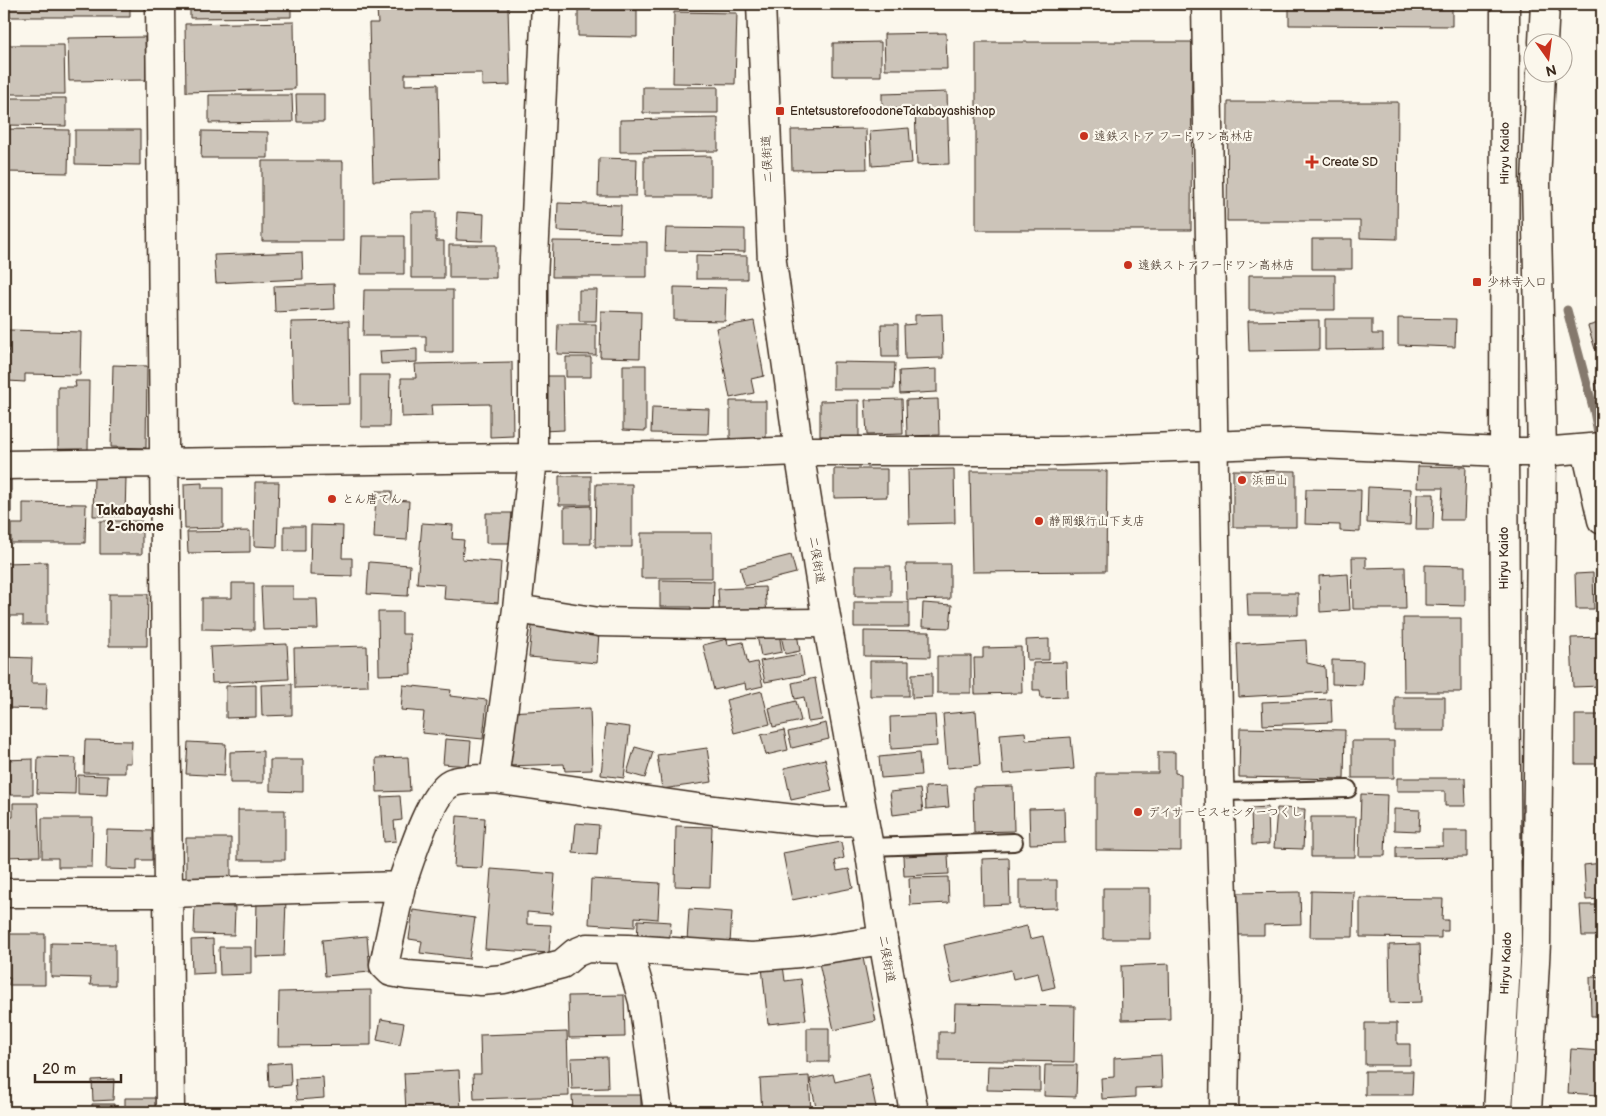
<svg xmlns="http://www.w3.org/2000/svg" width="1606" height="1116" font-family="'Balsamiq Sans','Klee One',sans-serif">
<rect width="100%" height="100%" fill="#fbf7ec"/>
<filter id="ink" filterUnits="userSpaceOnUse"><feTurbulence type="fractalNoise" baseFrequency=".02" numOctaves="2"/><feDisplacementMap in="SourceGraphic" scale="10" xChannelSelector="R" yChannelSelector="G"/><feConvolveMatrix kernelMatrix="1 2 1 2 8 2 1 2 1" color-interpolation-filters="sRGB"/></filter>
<g filter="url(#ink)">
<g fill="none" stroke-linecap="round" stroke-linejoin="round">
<path stroke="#85796d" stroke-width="9" d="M1567,310L1594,411L1600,445"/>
</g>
<path fill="#ccc4b9" stroke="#3b2a1e" d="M4,4H130V17H4Z
M190,4H291V17L190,18Z
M1289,4H1452V26L1289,25Z
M508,6L510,85L482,86V73L405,74V85L438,84L440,179L373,181L369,23H378L377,9Z
M578,10H637V37L578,36Z
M674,12L737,13L735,84L673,83Z
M294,22L295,89L186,92L185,24Z
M946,33L947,69H885L884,34Z
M145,37L146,80L69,81L68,38Z
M881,42V76H833V43Z
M976,42H1192L1191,230H976Z
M4,45H64L65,94H4Z
M643,87H718V113H643Z
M947,92L949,164L917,165L915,108L882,109V94Z
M296,94H324V122H297Z
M209,95H292L293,122L209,123Z
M4,98H66V126L4,125Z
M1228,102H1398L1397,239L1360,238V221H1227Z
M718,118V151L620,152V120Z
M909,128L912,163L872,166L870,131Z
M4,129L69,130L68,173L4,172Z
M866,129L867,169L792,170L791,130Z
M75,130H140V165L75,164Z
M202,131L268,132V158H201Z
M711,156V196H644V157Z
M599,158L637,159L636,196H598Z
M262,161H343V241H262Z
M558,203L621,205L620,233L557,231Z
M411,212H436V241H444V278H411Z
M457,212L484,214L483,241L456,240Z
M666,228L745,229V252L665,251Z
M362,236H404V274H361Z
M1312,239H1352V269H1312Z
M553,241L647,242V277H552Z
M449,245H496V278H449Z
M302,252L303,279L216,283L214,255Z
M696,255L747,256V279H696Z
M1249,275H1335V310H1249Z
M334,284L335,309L275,312L274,286Z
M674,287L726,288L725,321L674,320Z
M364,290H453V352H426V336H363Z
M579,290H597L596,321H579Z
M601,311L641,312L640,358L600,357Z
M942,314L943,358L905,359L904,325L915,324V315Z
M1398,318L1456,319L1455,347L1398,345Z
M1325,319H1372V334H1383V349L1325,350Z
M1319,320V350L1249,351L1248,321Z
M349,321L350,404L293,405L291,322Z
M754,321L764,376L751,379L754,393L730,398L716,328Z
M1602,322V347L1595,349L1588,326Z
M558,324H596V355L557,354Z
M881,324H898V357H882Z
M9,330L81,332L80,375L25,374V382L8,381Z
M417,349V362L381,364L380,351Z
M566,357H591V377H566Z
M512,362L513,436L490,437V404L431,405L432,416L402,417L401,378H416L415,364Z
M833,362L895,363L894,389H833Z
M113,365L147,366L146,448L111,447Z
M623,365H646V431L623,430Z
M937,369V392L900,394L899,371Z
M361,375H390L389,427H361Z
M541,376H563L564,430L542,431Z
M1602,379V410L1595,381Z
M75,381H89L88,450L58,451V387H76Z
M902,399L903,434L867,435L865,400Z
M938,399L939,435L907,436L906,400Z
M859,400V441L820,442V401Z
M730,401H766V440H730Z
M652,407L709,409L708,434L651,433Z
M1418,466L1466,467L1464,520H1441L1443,488H1417Z
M834,469H887V497L834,498Z
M954,469L955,523L909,524L908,470Z
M1233,470L1296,471V527H1233Z
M970,471H1107L1106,571L972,572Z
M559,476H591V505H559Z
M94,477H126L125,516H93Z
M4,480H11V513H4Z
M255,482H279L277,547L254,546Z
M202,483V488H223V528L185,529L184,484Z
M596,484H632V547H595Z
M1368,487L1411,489L1410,525L1367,523Z
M1306,489L1361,490L1360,532L1340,531V525L1305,524Z
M376,491H392V500L409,501L407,540L374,538Z
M1417,494H1434L1433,530H1416Z
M23,503L86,504L85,543H11V524H23Z
M591,506V544H564V507Z
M486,513H512L513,543H486Z
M100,521H142V554H100Z
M422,523L453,525L452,539L464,540L462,559L501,562L498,603L444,599L445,585L417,583Z
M311,525L343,526L342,558H352V576L310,575Z
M284,526H305V551H284Z
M250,531V552L188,553L187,532Z
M641,533H712V578H641Z
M791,555L796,573L745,586L740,568Z
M1352,557H1366V568L1405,567L1406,609H1353Z
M47,562V625H23V616H4V563Z
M369,562L410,565L408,596L367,594Z
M906,564H950V599L907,600Z
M1425,565L1465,566V606L1425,605Z
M855,566H891V596H855Z
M1593,573L1594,609H1576L1575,574Z
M1348,574L1350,610L1320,612L1319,576Z
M660,580L714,581L713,616H691V607H660Z
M232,583H254V630L202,629V598H232Z
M261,586H293V599H317L318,629L263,630Z
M765,587L767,617L720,621L718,589Z
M1247,593H1298V615H1248Z
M109,594H148L147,646H109Z
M854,602H909V627H854Z
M923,603L952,605L950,628L922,627Z
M378,612H402V634H410L411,674L379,675Z
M1403,618H1461V692H1404Z
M532,626L599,632L597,663L529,657Z
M778,627L782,652L761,656L756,631Z
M796,628L800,651L785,654L780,631Z
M864,631L930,632V657L864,656Z
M1602,637V686L1573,687L1571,638Z
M727,639L728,645L743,642L748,664L757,662L763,686L746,690L745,683L714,690L703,645Z
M1049,639V660H1027L1026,640Z
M1306,640L1307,663L1325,667L1326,692L1239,697L1237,644Z
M287,644L289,679L212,683L210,647Z
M367,646L368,686L295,688L294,648Z
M1021,647L1022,693L975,694L974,658H983V648Z
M800,654L804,675L765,682L760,661Z
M937,656H971V693H937Z
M4,657L32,658L31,683H47L46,709L4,708Z
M1332,660L1363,661L1362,685L1332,684Z
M870,661H909V696H870Z
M1066,662L1067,697L1041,698L1040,690H1033V663Z
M932,673V697L912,698V674Z
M815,678L822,720L808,722L804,697L795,699L792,683Z
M292,684V715L262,716L261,685Z
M256,685V717L226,718V686Z
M403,685L451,690L450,696L487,700L483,739L422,733L424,712L401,710Z
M762,691L770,724L734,733L726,700Z
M1395,697H1445V731H1395Z
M1331,699L1332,722L1263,725L1262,702Z
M796,701L801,721L773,727L769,708Z
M590,708L592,770L565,771L564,764L508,766L506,712Z
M976,711L980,765L947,768L943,714Z
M935,715L937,746L891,749L890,717Z
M1575,715H1602V764H1575Z
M826,723L829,739L792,748L788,732Z
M606,724L630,727L624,778L601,775Z
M1240,728L1345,730L1344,779L1239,777Z
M784,730L788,750L766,755L761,735Z
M1025,732L1026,740L1071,737L1074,769L1003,774L1000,734Z
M445,739L471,741L469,766L443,764Z
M85,740L132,741L131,763H125V773H84Z
M1352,741H1394V778H1352Z
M188,742L226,744L224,776L186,774Z
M635,747L653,752L645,778L627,773Z
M707,748L712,782L662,789L657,755Z
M263,751V783H230V752Z
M1158,752H1175V773L1181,774V851L1096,850V773H1158Z
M919,753L921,775L881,778L879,757Z
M38,757L76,758L75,794L37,793Z
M408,757L410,791L377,792L376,758Z
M33,759V795H4V760Z
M825,759L832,791L791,800L784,768Z
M270,760H303V792L270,791Z
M78,775L108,776L107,795L78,794Z
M1397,778H1465L1466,806H1445V791H1397Z
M1597,784H1602V835Z
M947,786L949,807L926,809L925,787Z
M1013,786L1014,831L974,832L973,787Z
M920,789L923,811L893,815L890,792Z
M1361,794L1387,795L1385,856H1359Z
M400,796L402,820L394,821L396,841L384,842L381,797Z
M13,803H38L40,856L4,857V818L13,817Z
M1268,807L1269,844L1252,845L1251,808Z
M1064,808L1065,843L1030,844L1029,809Z
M1277,808L1305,809L1303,849L1274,848Z
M1394,809L1420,810L1419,831L1394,830Z
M238,810H285V860H238Z
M457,816L485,818L482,868L454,867Z
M1311,817H1356L1355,857H1311Z
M42,818H93L92,867H58V858H42Z
M576,823L599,825L597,855L573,853Z
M676,826L712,827L710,887L675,886Z
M107,830L152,831V860H137V870L106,869Z
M1443,831H1467V857L1396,858V847L1443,846Z
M186,838H231V878H186Z
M841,842L844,858L835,861L837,871L849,869L853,888L792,900L783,853Z
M948,854L949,874L904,876L903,856Z
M1009,858L1010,904L983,905L982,859Z
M1602,863V899L1586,900L1584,865Z
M491,869L555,874L552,914L527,912V924L551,925L549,953L485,949Z
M948,877L949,903L910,905L909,878Z
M591,879L660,883L658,919L635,917V927L589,924Z
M1019,880H1057V908L1019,909Z
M1103,888H1150V939H1103Z
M1311,891L1354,892L1353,937H1310Z
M1300,892L1301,924L1264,925V935H1234V893Z
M257,898L286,900L284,956L256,957Z
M1360,898L1443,899L1442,920H1448V931H1441V938L1360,937Z
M1580,905H1602V936H1582Z
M195,906L235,907L234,935L194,934Z
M689,909L732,912L730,943L687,941Z
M413,910L475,918L469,959L420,953L422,941L409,939Z
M638,920L671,922L669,946L637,944Z
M1027,926L1030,939L1043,936L1055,987L1042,990L1038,973L1013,979L1011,970L952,983L944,945Z
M4,934H45V985H9L10,978H4Z
M367,936L370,972L325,976L322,940Z
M213,939L214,973L192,974L191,940Z
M51,943L115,944V985H90L91,978L51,977Z
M1420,944L1422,1002L1390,1003L1389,945Z
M219,947H251V974L220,975Z
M862,953L876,1021L834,1030L819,963Z
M1169,964L1170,1019L1122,1020L1121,966Z
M783,965L785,981L801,979L806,1020L768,1024L762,967Z
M1590,977H1602V1016H1591Z
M371,990V1045L278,1046L279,992Z
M624,995L625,1037L569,1038L568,996Z
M955,1004L1075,1006L1074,1062L939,1060V1032H954Z
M381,1019L404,1023L400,1045L377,1040Z
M1365,1023H1397V1044H1410V1065H1365Z
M807,1028H829V1062H807Z
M567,1032L569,1096L474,1099L473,1074H481L480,1035Z
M1571,1049L1602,1051L1599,1095L1568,1093Z
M1161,1055L1162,1087L1135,1088V1097L1102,1099L1101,1078L1114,1077V1058Z
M607,1057L608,1088L572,1089L571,1058Z
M290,1062L291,1085L269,1087L268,1064Z
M1045,1065H1077L1076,1097L1044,1096Z
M988,1066L1040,1067V1091L987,1090Z
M4,1067H8L7,1110H4Z
M459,1070L461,1112H406L404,1073Z
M1365,1071H1413L1412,1095H1365Z
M833,1074L835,1082L869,1074L877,1112H817L810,1079Z
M809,1076L811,1112H762L760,1079Z
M323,1077L324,1098L297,1100L295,1079Z
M114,1079L113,1100L93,1101L92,1080Z
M572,1095H641V1112H573Z
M125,1098H162V1112H92V1104H114L115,1108H125Z
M85,1108V1112H40V1110Z"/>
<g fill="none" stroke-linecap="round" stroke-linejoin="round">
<defs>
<path id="service" d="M1220,792L1348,789
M869,847L1014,842"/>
<path id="minor" d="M160,4L170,1112
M1206,4L1219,776L1226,988L1224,1112
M1586,449L1602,520
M4,465L669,456L799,451H1061L1294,443L1504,452H1542L1602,447
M517,609L533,458V280L546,4
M494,779L517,609L599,622L702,624L827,623
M401,886L384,965L391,972L407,975L481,981L504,979L562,964L575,953L587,948L628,949L643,1001L658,1112
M4,893H167L401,886C409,863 430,793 451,783C459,779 484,779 494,779L705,809L822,822L864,821
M628,949L752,957L799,953L883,940"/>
<path id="tertiary" d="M761,4L772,262L799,451L827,623L869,847L883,940L914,1112"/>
<g id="trunk">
<path d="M1543,42L1545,4"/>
<path id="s1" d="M1498,1112L1507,944L1504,452L1505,4"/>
<path d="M1527,1112L1536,943L1542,452L1536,183L1541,72"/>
</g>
</defs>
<use href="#service" stroke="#3b2a1e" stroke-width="20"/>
<use href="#minor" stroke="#3b2a1e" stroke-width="31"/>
<use href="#tertiary" stroke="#3b2a1e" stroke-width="31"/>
<use href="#trunk" stroke="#3b2a1e" stroke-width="31"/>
<use href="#service" stroke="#fbf7ec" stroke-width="16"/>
<use href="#minor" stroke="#fbf7ec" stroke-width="28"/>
<use href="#tertiary" stroke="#fbf7ec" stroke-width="28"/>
<use href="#trunk" stroke="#fbf7ec" stroke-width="28"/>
</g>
</g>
<g fill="#c8321e" stroke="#fbf7ec" stroke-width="2">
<rect x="775" y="106" width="10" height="10" rx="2.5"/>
<circle cx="1084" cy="136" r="5"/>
<path d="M1309.5 154.5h5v5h5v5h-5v5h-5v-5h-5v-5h5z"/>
<circle cx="1128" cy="265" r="5"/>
<rect x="1472" y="277" width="10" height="10" rx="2.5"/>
<circle cx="1242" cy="480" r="5"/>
<circle cx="332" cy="499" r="5"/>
<circle cx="1039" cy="521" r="5"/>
<circle cx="1138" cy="812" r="5"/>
</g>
<g text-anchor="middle" stroke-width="4.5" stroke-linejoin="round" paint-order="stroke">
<g font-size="12" fill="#3b2a1e" stroke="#fbf7ec" text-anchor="start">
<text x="790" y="115">EntetsustorefoodoneTakabayashishop</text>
<text x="1094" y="140">遠鉄ストア フードワン高林店</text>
<text x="1322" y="166">Create SD</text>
<text x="1138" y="269">遠鉄ストアフードワン高林店</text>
<text x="1487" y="286">少林寺入口</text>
<text x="1252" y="484">浜田山</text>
<text x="342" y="503">とん唐てん</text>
<text x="1049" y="525">静岡銀行山下支店</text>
<text x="1148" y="816">デイサービスセンターつくし</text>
</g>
<g font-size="12" fill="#3b2a1e" stroke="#fbf7ec">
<text dy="4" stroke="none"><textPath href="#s1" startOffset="959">Hiryu Kaido</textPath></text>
<text transform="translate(767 159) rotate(-93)" y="4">二俣街道</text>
<text transform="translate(1504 558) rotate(-90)" y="4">Hiryu Kaido</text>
<text transform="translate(817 560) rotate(81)" y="4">二俣街道</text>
<text transform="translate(887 959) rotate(80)" y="4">二俣街道</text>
<text dy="4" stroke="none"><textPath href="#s1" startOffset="149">Hiryu Kaido</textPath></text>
</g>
<g font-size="14" font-weight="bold" fill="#3b2a1e" stroke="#fbf7ec">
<text x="135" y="515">Takabayashi<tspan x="135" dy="16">2-chome</tspan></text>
</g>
</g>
<rect width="1606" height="1116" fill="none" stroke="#fbf7ec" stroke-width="20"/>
<rect x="10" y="10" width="1586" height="1096" fill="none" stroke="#3b2a1e" stroke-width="2" filter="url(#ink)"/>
<g transform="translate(1548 58) rotate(166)"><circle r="24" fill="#fbf7ec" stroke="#aea59a"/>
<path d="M0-4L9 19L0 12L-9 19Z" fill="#c8321e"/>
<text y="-8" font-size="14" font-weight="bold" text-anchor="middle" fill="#3b2a1e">N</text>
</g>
<path d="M35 1074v8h86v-8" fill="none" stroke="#3b2a1e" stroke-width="2.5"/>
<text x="42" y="1074" font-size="15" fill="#3b2a1e" stroke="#fbf7ec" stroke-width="4" paint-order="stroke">20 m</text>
</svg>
